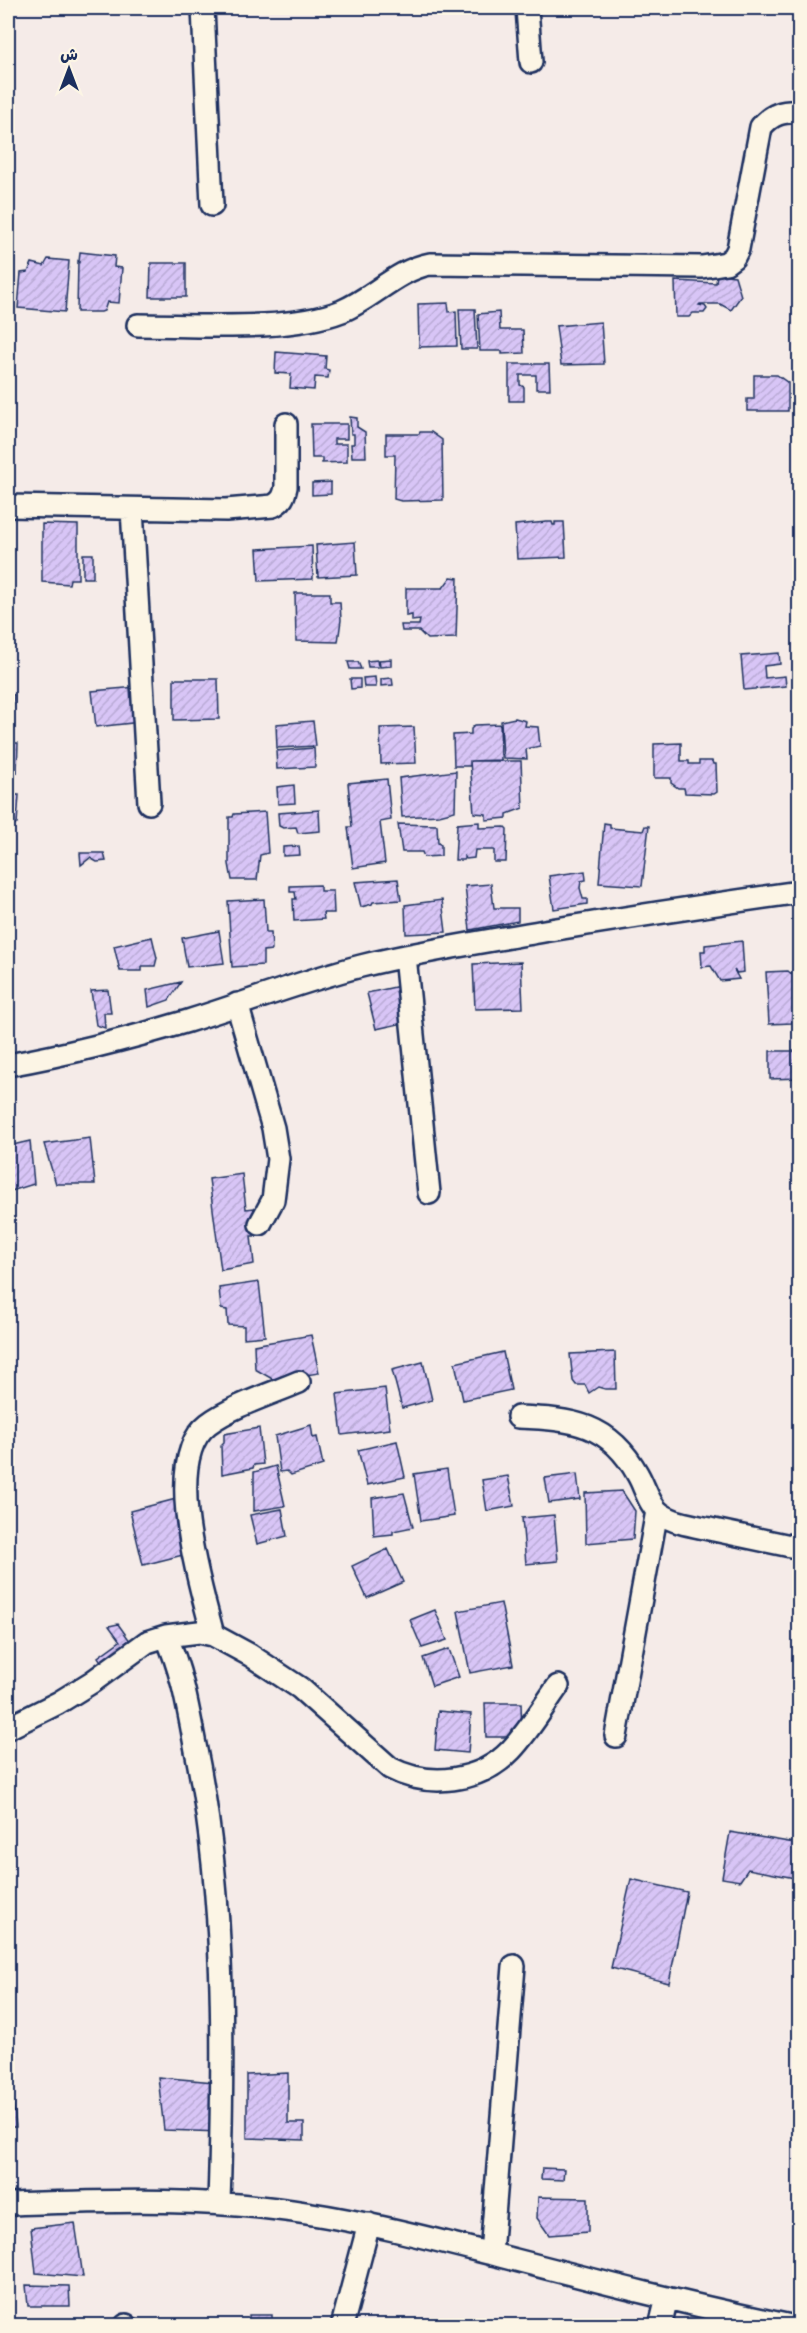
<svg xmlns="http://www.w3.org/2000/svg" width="807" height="2333" font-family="'Architects Daughter','Playpen Sans Arabic',sans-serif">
<defs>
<pattern id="building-hatch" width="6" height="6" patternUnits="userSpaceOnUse" patternTransform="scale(1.5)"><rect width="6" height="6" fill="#d8c5f6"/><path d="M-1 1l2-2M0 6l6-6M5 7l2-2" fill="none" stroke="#b9aad5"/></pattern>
</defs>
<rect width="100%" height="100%" fill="#f5ebe8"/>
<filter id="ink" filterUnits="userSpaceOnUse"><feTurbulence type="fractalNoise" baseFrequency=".0167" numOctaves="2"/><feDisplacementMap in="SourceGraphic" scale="12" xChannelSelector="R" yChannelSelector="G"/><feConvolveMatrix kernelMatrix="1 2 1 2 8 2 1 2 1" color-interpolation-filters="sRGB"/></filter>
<g filter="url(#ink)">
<path fill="url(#building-hatch)" stroke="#1b2f5e" stroke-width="1.5" d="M80,252L115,256L114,267L122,268L119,303L107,302L104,311L101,312H77L78,261L79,262Z
M48,259L69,261L65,312L18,308L21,273L28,272L32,263L44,266Z
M151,263H186V297H150Z
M717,274L735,276L741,296L731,310L720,304H700L699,305L705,306L707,309L704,313H693L689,317H676L675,281L716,283Z
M448,303L449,312L456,311L457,346L419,347L418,304Z
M459,309H475L477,349H461Z
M499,312L500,330H523L524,353L502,354V351H480L478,314Z
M601,322L604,364L561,365L556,326Z
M276,352L326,356L325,369L329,370L328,378L315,377L314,390L290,388L291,374L275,373Z
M509,364H549L550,389H536V375H520V385L524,387V401H509Z
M754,375H777L788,383V411H747V399H754Z
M350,417L357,418V427L365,432L366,457H352L351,444H354V434H351Z
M311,424H347V439H334V444H347V462L322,463V458H312Z
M420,432H431L442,440L443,500L401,501L394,499L395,455H386V434H419Z
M331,482V494L312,495V483Z
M547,522H552L553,525H555V522H564L566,557L517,559L515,525Z
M42,524L78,525V579H70L69,584L42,582Z
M355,542L357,575L318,577L316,545Z
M312,546L313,579L259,581L257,549Z
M83,554H93V578H83Z
M451,577L458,578L456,638L427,639L419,631H402L401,625H419L420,620L412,621V615L406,616V588H443Z
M295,593H330V602H340L341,620L338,642L296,641Z
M779,653L780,664L764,666L765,678L785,676L786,686L744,690L741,656Z
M391,659V666L380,667L379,660Z
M377,660L378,667H368L367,661Z
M348,662H358L361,669H350Z
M375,677L376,687H364L363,678Z
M392,678L393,685L381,686V679Z
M174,679H218L219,719L174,720Z
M350,679H360V688L351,689Z
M137,687L141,722L96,727L92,691Z
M8,694L14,695L12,721L8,720Z
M515,718L526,721L525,726L538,727L540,746L526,749L527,759L503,758L501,721Z
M313,721L316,746L277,748L276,724Z
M500,724L501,760L470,761V766H454L453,735L471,734V729L475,725Z
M414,727L416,763L381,764L380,728Z
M8,743H18L17,773H8Z
M681,743V761H689V764H699V761H712L713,764H716L717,792L714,794L685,793L684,788H678L671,783V778H654V744Z
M314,748L315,767L277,769L276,751Z
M470,761H521L523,808L507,814V818L486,820V814L474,813Z
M456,771L455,811L439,815L402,817L399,778Z
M387,779L391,820L380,822L385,863L353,868L348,827H352L348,783Z
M294,785L295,803L278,804L277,787Z
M8,795H19L17,824H8Z
M319,810L320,831L298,833L296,827L283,828L279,826L278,813Z
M265,812L268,853L260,855L257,880H232L229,864V817H233L234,814Z
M479,822V828L505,827L507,829L506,862H494V850H475L474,858L466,859L464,855V860H455L457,824Z
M604,823L610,824V828L643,831L645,826H649L642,886L599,883Z
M398,824L437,825L438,843L441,845V856L424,857L422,852H402Z
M299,846L300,855L283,856V847Z
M80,853H104L106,861L97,862L90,858L81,865Z
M585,871L586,880L581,881L580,888L583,899H587V904L554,909L549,876Z
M398,879L401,900L373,902L372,904L361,907L355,882Z
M491,884L494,908H518V921L470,930L465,886Z
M320,885V891H333L334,913H323L324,919L294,921L293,899H296L295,892H290V886Z
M264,899L266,932H271L272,950L263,951V965L232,967L228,901Z
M442,900L446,932L406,934L405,905Z
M219,931L224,963L187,967L182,938Z
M152,937L157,958L155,966H142V971H120L114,946Z
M742,941L744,972L737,973L734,970L739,979L720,981L711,966L702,967L701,951H705V945Z
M521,962L523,1008L475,1009L473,964Z
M788,971L795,977V980H800V1019H793L792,1023L769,1024L766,972Z
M181,982L169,1000L149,1007L147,990Z
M400,986L408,1022L376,1029L367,993Z
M108,990L111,1013H104L105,1028L96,1025L91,991Z
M770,1051H800V1078L770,1079Z
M90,1138L95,1184H56L44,1144Z
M30,1141L34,1184L8,1192V1146Z
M242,1174L246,1209L254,1208L256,1236H251L254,1264L221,1270L209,1179Z
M259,1282L265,1336L244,1338V1326L228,1325L227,1310L221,1309L219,1288Z
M311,1335L319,1373L274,1380L255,1369L254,1345Z
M503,1352L511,1390L463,1400L455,1363Z
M615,1352L616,1389H605L598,1387L589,1393L585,1385H576L573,1381L570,1354Z
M423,1362L432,1400L402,1408L392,1370Z
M385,1388L390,1429L342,1435L337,1394Z
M311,1425L313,1438L317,1437L323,1465L291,1475L287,1471L280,1472L275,1436Z
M259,1428L263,1464L254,1465L253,1468L222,1474L221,1446L224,1443V1434Z
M397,1441L405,1477L367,1485L358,1450Z
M276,1466L285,1506L254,1511V1472Z
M447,1469L454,1516L421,1521L414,1474Z
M577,1474L580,1499L549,1503L545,1478Z
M508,1476L514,1506L487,1511L482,1480Z
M622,1491L635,1511L633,1539L586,1543L585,1493Z
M404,1493L413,1527L393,1531V1534L374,1536L372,1498Z
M176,1499L187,1554L143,1565L130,1511Z
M282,1509L287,1536L257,1544L250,1515Z
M554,1515L558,1561L526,1564L522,1518Z
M388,1549L403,1582L367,1598L352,1566Z
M501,1603L513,1665L470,1673L458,1611Z
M435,1610L447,1640L422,1648L410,1620Z
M118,1624L133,1645L104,1666L98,1657L120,1641L109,1626Z
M449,1649L459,1677L432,1686L423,1658Z
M485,1703H521L522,1737H486Z
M438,1711L471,1714L468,1753L435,1750Z
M730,1832L800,1844V1879L748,1869L740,1881L722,1878Z
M631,1879L687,1892L669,1983L611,1968Z
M288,2073V2123H304V2140L247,2138V2075Z
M158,2077L214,2082L221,2132L164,2130Z
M12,2088L16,2127H8V2089Z
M542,2168L564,2169L563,2180L541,2179Z
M538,2197L588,2198V2232L549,2235L537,2218Z
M75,2223L83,2277L36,2273L31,2228Z
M26,2285L69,2286L70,2306H28Z
M249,2315H272V2326H249Z
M170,2322L220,2324V2326H171Z"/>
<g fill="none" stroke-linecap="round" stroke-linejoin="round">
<defs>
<path id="minor" d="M203,8L212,205
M527,8L531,62
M138,325C197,325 288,332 342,311C373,298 397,270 430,264L702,267L726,263L734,257L738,249L761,127C772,114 782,111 800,112
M8,506L226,510L273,506C282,501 284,497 286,487V424
M132,509L149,803
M405,956L429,1193
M237,1004L273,1128L278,1159L273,1200L260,1224
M8,1065C69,1054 128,1039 188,1021C246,1003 302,981 361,966C421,951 483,942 544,931C629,917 714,904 800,892
M518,1417C572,1419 610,1423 638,1475C645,1487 649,1506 661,1514C676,1524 697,1526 714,1530C742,1536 771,1542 800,1548
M213,1635C201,1587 161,1460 208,1424C232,1406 271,1394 299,1382
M166,1636C182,1671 188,1708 195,1745C226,1895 224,2050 219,2202
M8,1728L58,1703L92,1682L147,1642L166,1636L199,1632L213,1635L250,1655L300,1688L390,1768C428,1788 480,1783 511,1750C529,1731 543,1707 558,1686
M616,1736L657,1511
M8,2204C108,2201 207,2197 306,2213C372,2223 436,2240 500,2256C597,2281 694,2306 791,2326
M491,2254L514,1966
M126,2326V2325
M342,2326L369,2224
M660,2326L667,2298"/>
</defs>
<use href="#minor" stroke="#1b2f5e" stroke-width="26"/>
<use href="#minor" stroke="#fcf5e5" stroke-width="21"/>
</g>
</g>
<rect width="807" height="2333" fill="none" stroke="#fcf5e5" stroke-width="30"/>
<rect x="15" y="15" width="777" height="2303" fill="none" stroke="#1b2f5e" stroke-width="2" filter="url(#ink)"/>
<g transform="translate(69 69)" stroke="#fcf5e5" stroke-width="4.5" paint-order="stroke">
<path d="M0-4.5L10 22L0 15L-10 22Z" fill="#1b2f5e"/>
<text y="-9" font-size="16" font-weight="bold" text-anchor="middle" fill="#1b2f5e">ش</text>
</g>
</svg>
